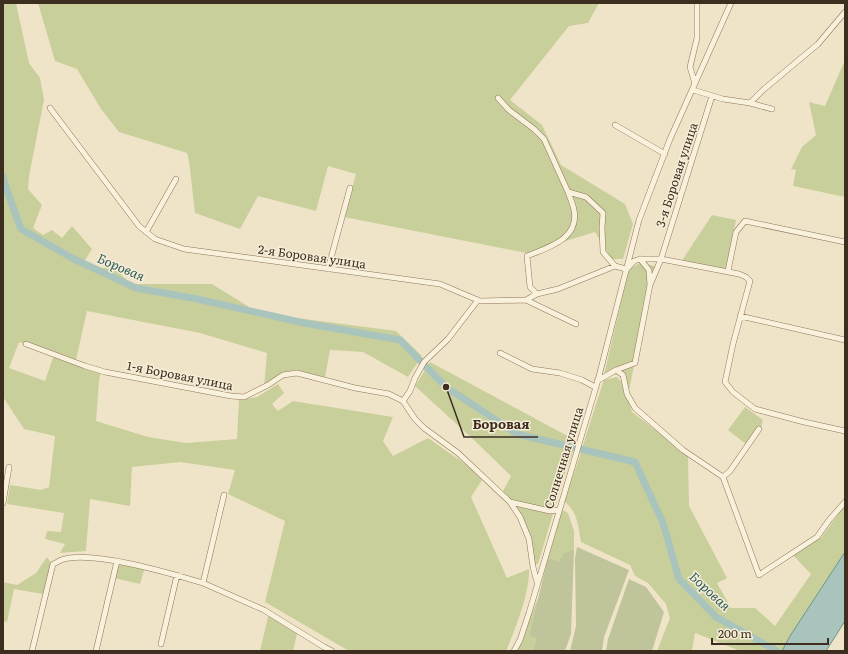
<svg xmlns="http://www.w3.org/2000/svg" width="848" height="654" font-family="Literata,serif">
<rect width="100%" height="100%" fill="#f0e4c8"/>
<path fill="#c9cf9b" fill-rule="evenodd" d="M3,3H16L29,63L40,78L44,100L29,176L28,189L42,205L33,228L43,235L52,230L62,238L72,226L92,249L84,262L98,271L110,264L131,284H212L259,313L396,331L422,356L408,377L363,352L330,350L325,377L293,370L274,379L264,387L267,353L200,333L87,311L76,360L102,368L99,380L96,421L148,437L186,443L237,439L239,400L257,397L278,384L284,393L272,404L278,411L293,401L393,417L383,441L393,456L428,438L465,464L482,480L471,497L507,578L529,569C530,592 515,630 506,651H349L265,602L285,521L228,494L235,470L180,462L132,467L130,506L90,499L86,551L60,553L65,544L45,539L47,531L61,532L64,513L7,504L10,485L41,490L49,487L55,436L24,429L3,397ZM19,342L54,355L45,381L9,368Z
M38,3H599L588,23L569,26L510,100L542,125L561,165L625,204L633,224L623,259H612L595,232L527,253L344,217L356,174L328,166L316,211L258,196L240,229L195,213L189,161L187,153L119,132L101,109L77,69L55,61Z
M845,60V197L793,186L796,170L791,169L802,147L816,135L809,102L825,106Z
M712,215L736,220L726,270L681,262Z
M640,263L655,266L629,390L622,374L604,375L629,269Z
M430,362L577,441L566,470L538,564H534L528,531L502,493L511,476L475,441L415,386Z
M617,377L623,384L632,412L688,455L689,506L727,578L717,583L731,608H755L775,626L811,574L791,553L821,538L845,505V552L790,636L782,651H740L695,633L692,651H657L670,618L666,604L648,583L635,576L630,565L581,542C578,526 578,512 564,501C579,462 590,421 604,380Z
M745,407L763,420L761,428L746,444L728,430Z
M562,510L568,513L574,531V550L563,553L559,561L548,558Z
M47,557L51,563L43,594L14,589L7,622L3,621V582L17,585L36,573Z
M120,562L145,567L140,584L114,578Z
M539,596L529,636L536,637L533,651H516Z
M269,613L298,630L293,651H260Z"/>
<path fill="#bfc49a" d="M577,547L629,570L604,637L602,651H570L576,626L575,558Z
M574,550L571,634L565,651H533L536,638L529,636L548,558L559,561L563,553Z
M629,579L646,587L664,612L652,651H606L608,639Z"/>
<path fill="#a9c4bc" stroke="#6f938a" d="M845,552V621L826,651H782L790,636Z"/>
<g fill="none" stroke-linecap="round" stroke-linejoin="round">
<path stroke="#a9c4bc" stroke-width="7" d="M3,176L4,182L21,229L74,259L136,288L197,299L304,323L400,340L446,387L517,434L635,462L663,523L679,579L716,617L777,651"/>
<defs>
<path id="minor" d="M695,84L690,67L697,38V3
M693,90L723,99L750,103L763,90L818,44L845,12
M498,98L509,110L534,129L544,139L568,192L586,197L603,213L602,228L603,252L615,266
M750,103L772,109
M50,108L139,226L155,239L184,249L440,284L480,301L526,300L537,294L558,289L615,266L626,269
M615,125L665,154
M146,232L176,179
M328,269L350,188
M627,269L634,261L640,259H661L739,274L746,277L750,281L733,344L725,382L733,392L755,409L804,422L845,431
M728,271L736,232L745,221L845,242
M650,285L661,259L712,96
M537,294L530,287L527,256C547,248 580,239 574,210C573,204 570,198 568,192
M526,300L576,324
M740,316L845,340
M26,344L85,366L105,372L231,396L244,397L268,385L283,375L297,373L355,388L389,394L403,401L415,419L424,428L458,453L510,502L520,517L529,539L533,567L537,582
M500,353L532,369L560,373L582,380L595,387
M616,370L623,375L627,394L635,408L683,450L723,477L759,575L817,537L830,519L845,502
M597,381L616,370L635,363L650,285L649,270L640,259
M403,401L410,391L415,378L424,362L448,339L478,300
M723,477L730,471L759,429
M224,495L203,583L264,610L324,647L332,651
M510,502L550,511L559,510
M3,503L9,467
M161,644L177,575
M32,651L53,564C56,563 59,561 61,560C90,549 173,574 203,583
M96,651L117,561
M514,651L520,640L529,613L598,380L639,220L670,139L731,3"/>
</defs>
<use href="#minor" stroke="#8d765c" stroke-width="6"/>
<use href="#minor" stroke="#faf1dc" stroke-width="5"/>
</g>
<g text-anchor="middle" stroke-width="3" stroke-linejoin="round" paint-order="stroke">
<g font-size="12" fill="#3d2e20" stroke="#f7eed8">
<text transform="translate(677 175) rotate(-72)" y="4">3-я Боровая улица</text>
<text transform="translate(312 257) rotate(8)" y="4">2-я Боровая улица</text>
<text transform="translate(180 376) rotate(11)" y="4">1-я Боровая улица</text>
<text transform="translate(564 458) rotate(-73)" y="4">Солнечная улица</text>
</g>
<g font-size="13" font-style="italic" fill="#2f5d5a" stroke="#f7eed8">
<text transform="translate(121 267) rotate(23)" y="5">Боровая</text>
<text transform="translate(710 591) rotate(43)" y="5">Боровая</text>
</g>
</g>
<path fill="none" stroke="#3d2e20" stroke-width="1.5" d="M446 387L464 437H538"/>
<circle fill="#3d2e20" stroke="#f7eed8" stroke-width="1.5" cx="446" cy="387" r="4"/>
<g font-size="13" text-anchor="middle" font-weight="bold" fill="#3d2e20" stroke="#f7eed8" stroke-width="3" stroke-linejoin="round" paint-order="stroke">
<text x="501" y="429">Боровая</text>
</g>
<rect width="848" height="654" fill="none" stroke="#3d2e20" stroke-width="8"/>
<path d="M712 638v6h116v-6" fill="none" stroke="#3d2e20" stroke-width="2"/>
<text x="718" y="638" font-size="12" fill="#3d2e20" stroke="#f7eed8" stroke-width="3" paint-order="stroke">200 m</text>
</svg>
